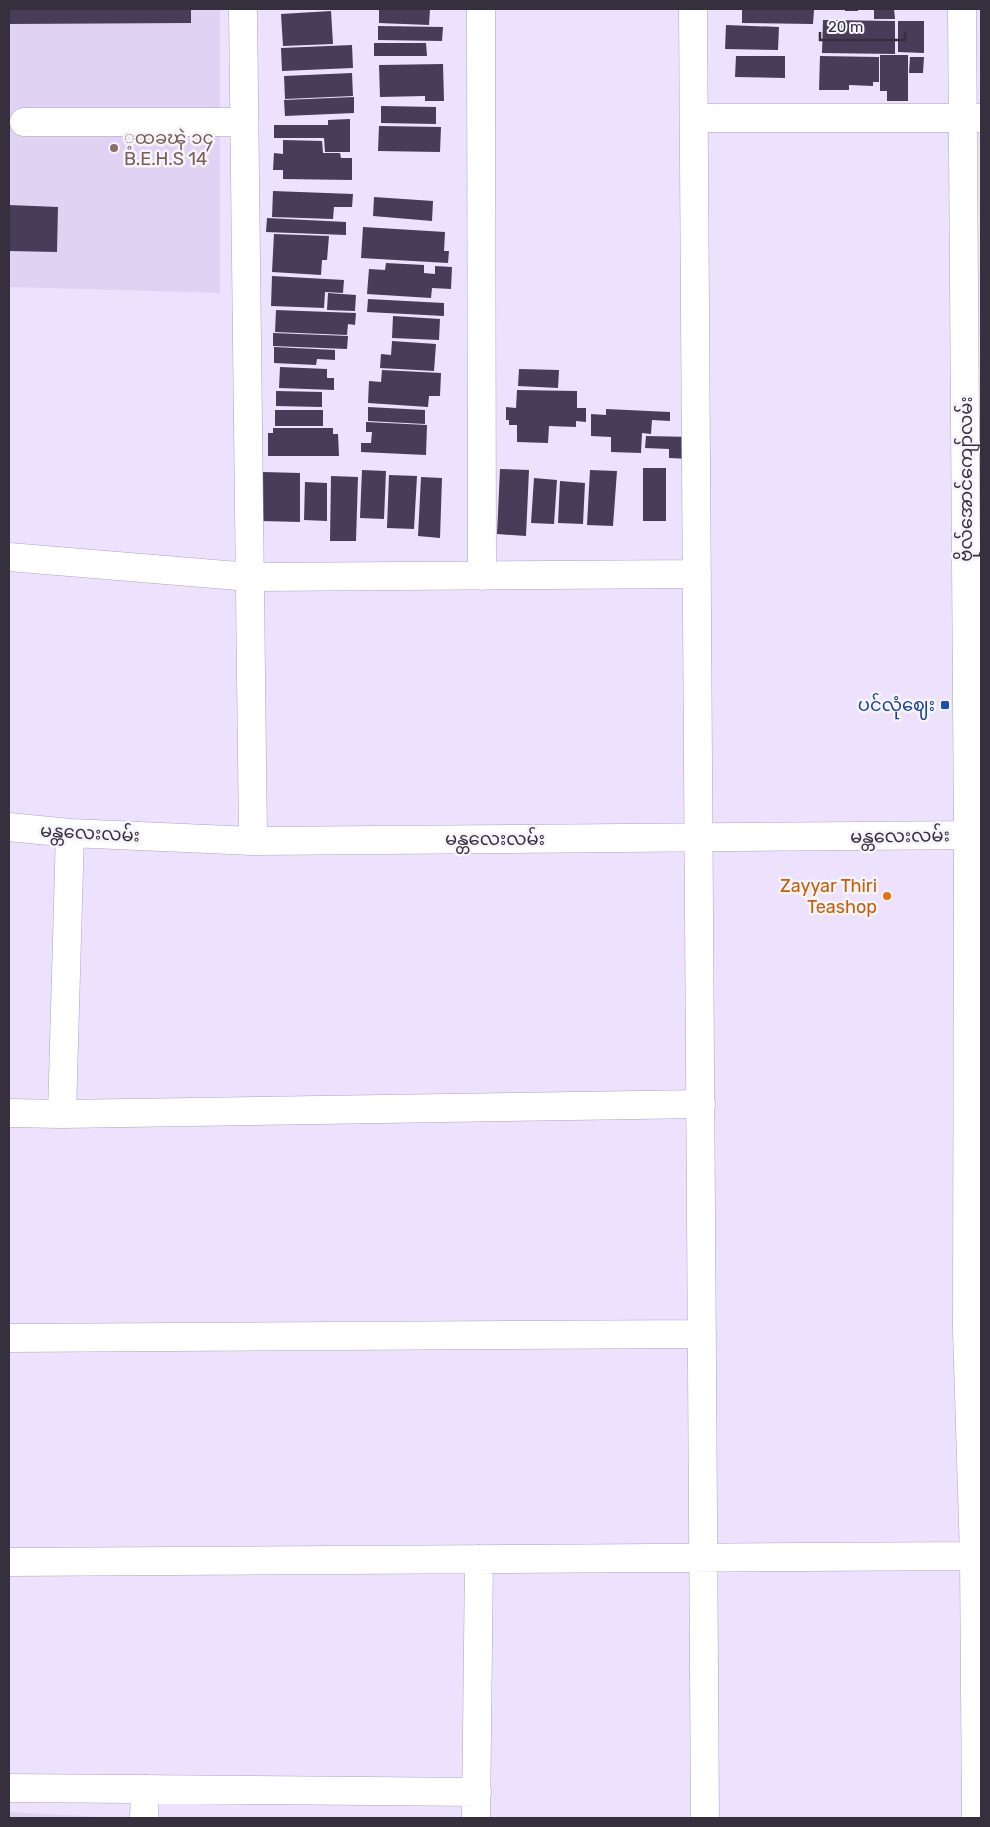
<svg xmlns="http://www.w3.org/2000/svg" width="990" height="1827" font-family="Rubik,'Noto Sans Myanmar',sans-serif">
<rect width="100%" height="100%" fill="#ece2fe"/>
<path fill="#dfd2f3" d="M9,9H220V293L9,287Z
M9,1812L123,1818H9Z"/>
<path fill="#483d59" d="M9,9H191V23L9,24Z
M379,9H430L429,25L379,23Z
M742,9L814,10L813,24L742,23Z
M845,9H858V11H845Z
M874,9H894L895,19H874Z
M331,11L333,44L283,46L281,14Z
M823,20L895,21V54L822,53Z
M898,21H924V53L898,52Z
M726,25L779,27L778,50L725,49Z
M378,26L443,27L442,41L378,40Z
M374,43H426L427,56H374Z
M352,45L353,68L282,71L281,48Z
M880,55H908V101H887V91H880Z
M736,56H785V78L735,77Z
M820,56L879,57V82H873V86L849,85V90H819Z
M910,57H924L923,73H909Z
M443,64L444,101H425V96L380,97L379,65Z
M352,73L353,96L285,99L284,76Z
M354,97V113L285,116L284,100Z
M381,106L436,107V124L381,123Z
M350,119V152H325L324,138H274V125H328V120Z
M379,126L441,127L440,152L378,151Z
M283,140L322,141L323,153H340L341,158H352V180L283,179V170H273L274,153L283,154Z
M273,191L353,194L352,207H334L333,219L272,217Z
M374,197L433,201L432,221L373,216Z
M9,205L58,207L57,252L9,251Z
M267,218L346,222V235L266,232Z
M363,227L445,232L444,251H449L448,263L361,258Z
M274,234L329,236L327,260H322L321,275L272,272Z
M386,263L424,265V273L435,274V266L452,267L451,289L432,288L431,298L367,294L369,269L385,270Z
M272,276L344,280L343,293L325,292L324,308L271,306Z
M328,293L356,295L355,311L327,310Z
M368,299L444,303V316L367,312Z
M276,310L356,313L355,325L348,324L347,335L275,332Z
M393,316L440,319L439,340L392,338Z
M273,333L348,336L347,349L273,346Z
M392,341L436,344L434,371L380,368L381,354L391,355Z
M274,347L335,350V360L317,359L316,365L274,363Z
M280,367L327,369V378H334V390L279,388Z
M519,369L559,370L558,388L518,386Z
M382,370L441,373L440,396H429L428,407L368,403L369,381L381,382Z
M517,390L577,391V408H586V422L576,421V427L549,426L548,443L517,442V425H509V420H506V407L516,408Z
M276,391L322,392V407L276,406Z
M368,407L425,410V424L368,421Z
M606,409L670,412V421L652,420L651,434L642,433L641,453L611,452V437L591,436V414L606,415Z
M275,410H323V426H275Z
M366,422L427,425L426,455L361,452V443H371L372,432H366Z
M273,428H333V434H338L339,456H268V433H273Z
M646,436L692,437L691,459L669,458V449L645,448Z
M643,468H666V521H643Z
M500,469L529,470L526,536L497,534Z
M362,470L386,471L384,519L360,518Z
M590,470L617,471L613,526L587,525Z
M263,472L300,473V522L262,521Z
M389,475L417,476L414,529L387,528Z
M331,476L358,477L356,541H330Z
M421,477L442,478L440,538L418,536Z
M534,478L557,480L554,524L531,523Z
M560,481L585,483L583,524L558,523Z
M305,482L327,483V521L304,520Z"/>
<g fill="none" stroke-linecap="round" stroke-linejoin="round">
<defs>
<path id="minor" d="M243,9L253,841
M481,9L482,576
M693,9L705,1818
M962,9L968,835L967,1330L974,1556L976,1818
M694,118H980
M24,122H244
M9,557L250,577L697,574
M9,827L70,833L253,841L981,835
M9,1113L62,1114L701,1104
M62,1114L70,833
M9,1338L702,1334
M9,1562L974,1556
M9,1788L477,1792
M144,1818L145,1789
M476,1818L479,1559"/>
</defs>
<use href="#minor" stroke="#afa2c3" stroke-width="29"/>
<use href="#minor" stroke="#fff" stroke-width="28"/>
</g>
<circle fill="#8d6e63" stroke="#f6f3fa" stroke-width="2" cx="114" cy="148" r="5"/>
<rect fill="#1a4fb4" stroke="#f6f3fa" stroke-width="2" x="940" y="700" width="10" height="10" rx="2.5"/>
<circle fill="#e8710a" stroke="#f6f3fa" stroke-width="2" cx="887" cy="896" r="5"/>
<g text-anchor="middle" stroke-width="5" stroke-linejoin="round" paint-order="stroke">
<g font-size="18" fill="#785e54" stroke="#f6f3fa" text-anchor="start">
<text x="124" y="144">့ထခၾဲ ၁၄<tspan x="124" dy="21">B.E.H.S 14</tspan></text>
</g>
<g font-size="18" fill="#36303e" stroke="#f6f3fa">
<text transform="translate(966 479) rotate(-90)" y="6">ဗိုလ်အောင်ကျော်လမ်း</text>
<text transform="translate(90 833) rotate(3)" y="6">မန္တလေးလမ်း</text>
<text transform="translate(900 836) rotate(-1)" y="6">မန္တလေးလမ်း</text>
<text x="495" y="845">မန္တလေးလမ်း</text>
</g>
<g font-size="18" fill="#164399" stroke="#f6f3fa" text-anchor="end">
<text x="935" y="711">ပင်လုံဈေး</text>
</g>
<g font-size="18" fill="#c56008" stroke="#f6f3fa" text-anchor="end">
<text x="877" y="892">Zayyar Thiri<tspan x="877" dy="21">Teashop</tspan></text>
</g>
</g>
<rect width="990" height="1827" fill="none" stroke="#36303e" stroke-width="20"/>
<path d="M820 32v8h85v-8" fill="none" stroke="#36303e" stroke-width="2.5"/>
<text x="828" y="32" font-size="15" fill="#36303e" stroke="#f6f3fa" stroke-width="4" paint-order="stroke">20 m</text>
</svg>
